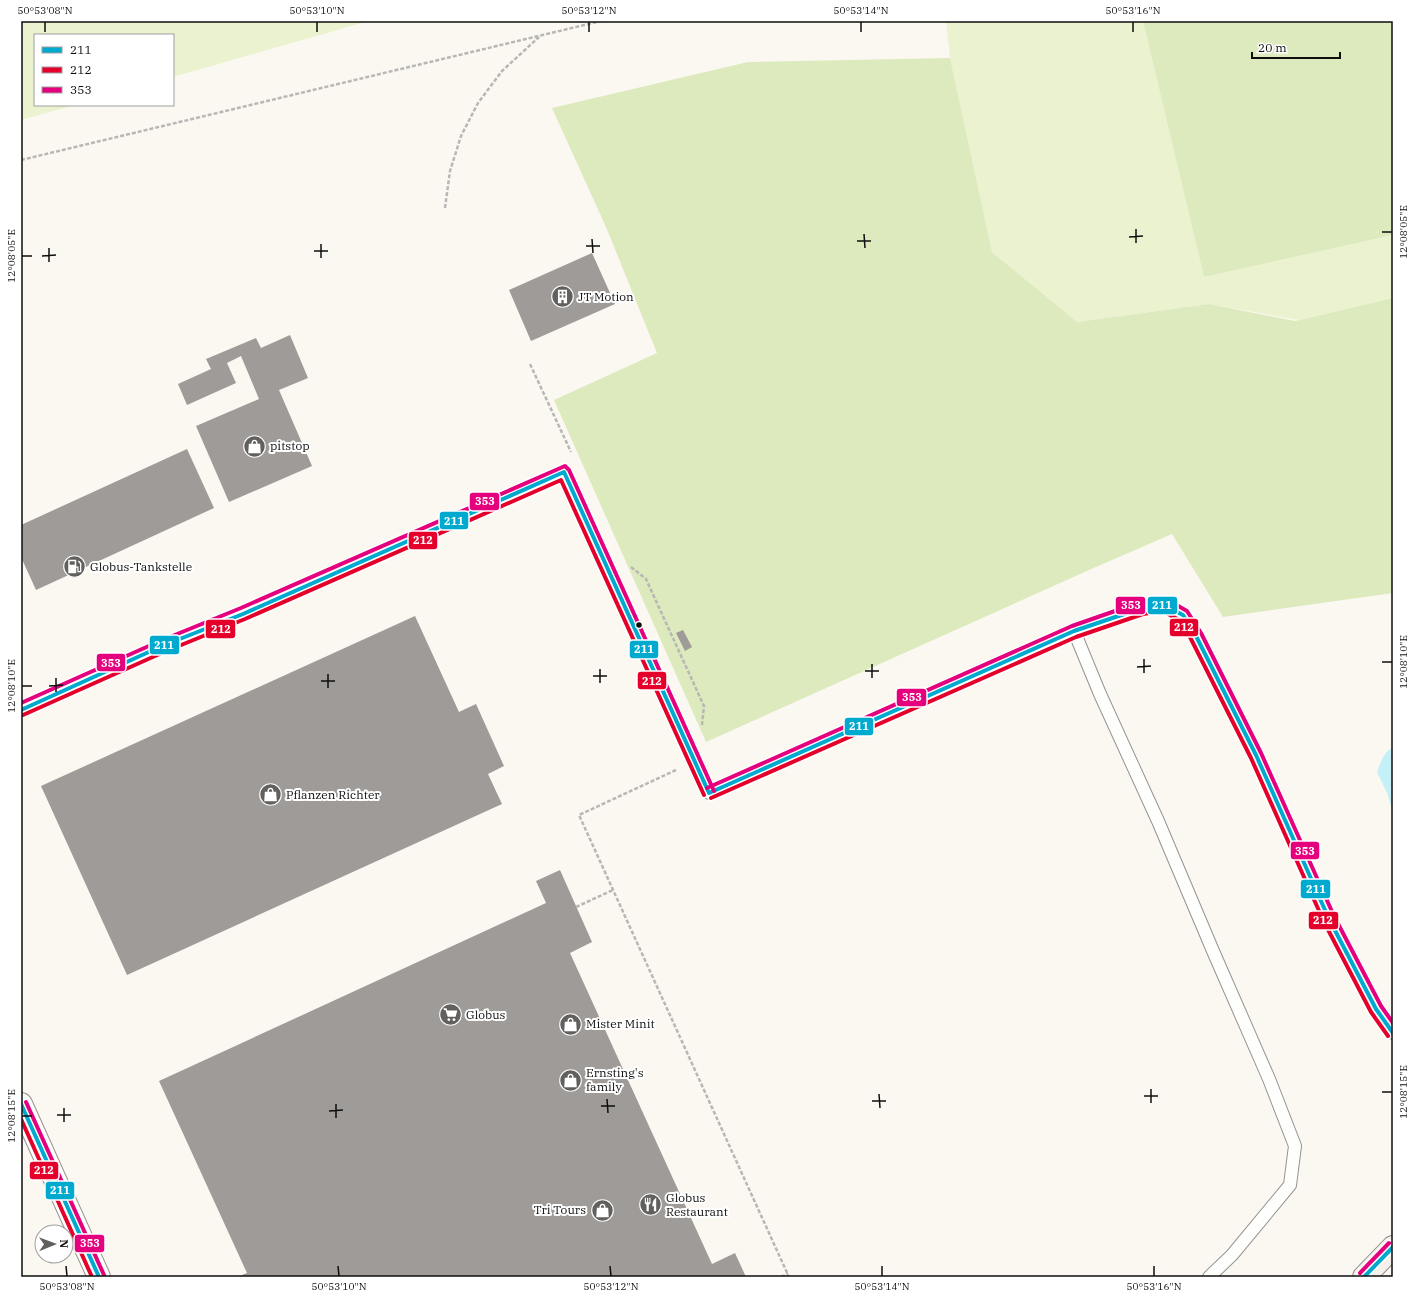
<svg xmlns="http://www.w3.org/2000/svg" width="1414" height="1298" font-family="'IBM Plex Serif',serif">
<rect width="100%" height="100%" fill="#fbf8f2"/>
<path fill="#eaf2d0" d="M21,21H369L173,77V35H35V105H75L21,120Z
M946,21H1143L1204,277L1393,235V298L1298,320L1209,304L1077,322L992,252L950,58Z"/>
<path fill="#dceabd" d="M1143,21H1393V235L1204,277Z
M950,58L992,252L1077,322L1209,304L1295,321L1393,298V593L1223,617L1172,534L1089,570L706,742L554,400L657,353L606,227L552,108L748,62Z"/>
<path fill="#c5f0f8" d="M1393,747V812L1387,793L1377,772C1380,763 1384,752 1393,747Z"/>
<path fill="#9e9b98" d="M592,253L615,304L531,341L509,290Z
M290,335L308,378L279,390L312,466L229,502L196,426L259,399L241,356L227,363L236,383L187,405L178,384L211,369L206,359L256,338L261,348Z
M187,449L214,508L36,590L21,557V525Z
M415,616L459,712L476,704L504,766L488,774L502,804L127,975L41,786Z
M683,630L692,647L685,651L676,633Z
M560,870L592,942L570,953L712,1264L735,1253L746,1277H237L247,1273L159,1081L546,903L536,881Z"/>
<g fill="none" stroke-linecap="round" stroke-linejoin="round">
<defs>
<path id="lane" d="M1074,631L1100,694L1158,821L1213,951L1269,1079L1295,1146L1290,1185L1232,1255L1209,1277
M21,710L162,646L243,614L564,472L709,793L1074,631L1142,608L1164,605L1183,615L1196,636L1256,755L1329,919L1376,1009L1393,1033"/>
<path id="street" d="M21,1104L99,1277"/>
<path id="secondary" d="M1364,1277L1393,1247"/>
</defs>
<use href="#lane" stroke="#959391" stroke-width="14"/>
<use href="#street" stroke="#959391" stroke-width="24"/>
<use href="#secondary" stroke="#8b8a87" stroke-width="24"/>
<path stroke="#b8b7b6" stroke-width="2.5" stroke-dasharray="4 2" stroke-linecap="butt" d="M21,160L601,21
M445,208L450,171L461,136L478,103L502,71L539,37
M530,364L571,452
M631,567L646,579L704,706L702,725
M676,770L579,815L789,1277
M576,907L613,890
M781,1277L788,1274"/>
<use href="#lane" stroke="#fefefd" stroke-width="12"/>
<use href="#street" stroke="#fefefd" stroke-width="22"/>
<use href="#secondary" stroke="#f5f1ea" stroke-width="22"/>
<defs>
<path id="bus-1" d="M21,710L162,646L243,614L564,472L709,793
M709,793L1074,631L1142,608L1164,605L1183,615L1196,636L1256,755L1329,919L1376,1009L1393,1033
M21,1104L99,1277
M1364,1277L1393,1247"/>
<path id="bus-2" d="M23,715L164,652L245,619L561,480L704,795
M711,798L1076,637L1143,614L1163,611L1179,620L1191,639L1251,758L1324,922L1371,1012L1388,1036
M21,1119L92,1277"/>
<path id="bus-3" d="M21,703L160,641L241,608L565,466L569,470L714,791
M707,788L1072,626L1141,602L1166,599L1187,611L1201,633L1261,753L1334,916L1381,1006L1393,1023
M26,1102L104,1275
M1360,1273L1389,1243"/>
</defs>
<use href="#bus-1" stroke="#fff" stroke-width="7"/>
<use href="#bus-2" stroke="#fff" stroke-width="7"/>
<use href="#bus-3" stroke="#fff" stroke-width="7"/>
<use href="#bus-1" stroke="#00a9ce" stroke-width="4"/>
<use href="#bus-2" stroke="#e4002b" stroke-width="4"/>
<use href="#bus-3" stroke="#e5007d" stroke-width="4"/>
</g>
<path fill="none" stroke="#0e0e0e" stroke-width="1.5" d="M45,22V32M317,22V32M589,22V32M861,22V32M1133,22V32M1136,229V243M1382,232H1392M864,234L865,248M1129,237L1143,236M592,239L593,253M857,241H871M321,244V258M586,246H600M49,248V262M314,251H328M22,256H32M42,256L56,255M1144,659V673M1382,662H1392M872,664V678M1137,667L1151,666M600,669V683M865,671H879M328,674V688M593,676H607M56,678V692M321,681H335M22,686H32M49,686L63,685M1151,1089V1103M1382,1092H1392M879,1094L880,1108M1144,1096H1158M607,1099L608,1113M872,1101H886M336,1104V1118M601,1106H615M64,1108V1122M329,1111L343,1110M57,1115H71M22,1116H32M66,1266L67,1276M338,1266L339,1276M610,1266L611,1276M882,1266V1276M1154,1266V1276"/>
<defs>
<symbol id="building-disc" viewBox="-11 -11 22 22"><circle r="9.5" fill="#61605e" stroke="#fff"/><path d="M-4-6H4V6H1V3H-1V6H-4ZM-2.5-4.3h1.7v1.8h-1.7ZM.8-4.3h1.7v1.8H.8ZM-2.5-1h1.7V.8h-1.7ZM.8-1h1.7V.8H.8Z" fill="#fff"/></symbol>
<symbol id="shop-disc" viewBox="-11 -11 22 22"><circle r="9.5" fill="#61605e" stroke="#fff"/><path d="M-5-2.5h2.3a2.7 3.5 0 0 1 5.4 0H5L5.5 6h-11ZM-1.5-2.5h3a1.5 2.3 0 0 0-3 0Z" fill="#fff"/></symbol>
<symbol id="fuel-disc" viewBox="-11 -11 22 22"><circle r="9.5" fill="#61605e" stroke="#fff"/><path d="M-5.5-6h7V0h2V4h1.3V-2.5L3-4.5l.8-.8L6-3V5H2.5V1h-1V6h-7ZM-4.2-4.7v3.2H.2V-4.7Z" fill="#fff"/></symbol>
<symbol id="supermarket-disc" viewBox="-11 -11 22 22"><circle r="9.5" fill="#61605e" stroke="#fff"/><path d="M-6-5.5h2.5l.6 2H6L4.5 2H-2.5L-4.4-4H-6ZM-1.5 3.2a1.3 1.3 0 1 0 .1 0ZM3 3.2a1.3 1.3 0 1 0 .1 0Z" fill="#fff"/></symbol>
<symbol id="restaurant-disc" viewBox="-11 -11 22 22"><circle r="9.5" fill="#61605e" stroke="#fff"/><path d="M-5-6h1v4h1v-4h1v4h1v-4h1v5L-1.5 .5V6h-2V.5L-5-1ZM5-6V6H3V1.5H1.5Q1.5-4 5-6Z" fill="#fff"/></symbol>
</defs>
<g fill-rule="evenodd">
<use href="#building-disc" x="550" y="284" width="25" height="25"/>
<use href="#shop-disc" x="242" y="434" width="25" height="25"/>
<use href="#fuel-disc" x="62" y="554" width="25" height="25"/>
<use href="#shop-disc" x="258" y="782" width="25" height="25"/>
<use href="#supermarket-disc" x="438" y="1002" width="25" height="25"/>
<use href="#shop-disc" x="558" y="1012" width="25" height="25"/>
<use href="#shop-disc" x="558" y="1068" width="25" height="25"/>
<use href="#restaurant-disc" x="638" y="1192" width="25" height="25"/>
<use href="#shop-disc" x="590" y="1198" width="25" height="25"/>
</g>
<circle fill="#0e0e0e" stroke="#fff" stroke-width="1.5" cx="639" cy="625" r="3.5"/>
<g text-anchor="middle" stroke-width="4" stroke-linejoin="round" paint-order="stroke">
<g font-size="12" fill="#0e0e0e" stroke="#fff" text-anchor="start">
<text x="578" y="301">JT Motion</text>
<text x="270" y="450">pitstop</text>
<text x="90" y="571">Globus-Tankstelle</text>
<text x="286" y="799">Pflanzen Richter</text>
<text x="466" y="1019">Globus</text>
<text x="586" y="1028">Mister Minit</text>
<text x="586" y="1077">Ernsting's<tspan x="586" dy="14">family</tspan></text>
<text x="666" y="1202">Globus<tspan x="666" dy="14">Restaurant</tspan></text>
<text x="586" y="1214" text-anchor="end">Tri Tours</text>
</g>
</g>
<g stroke="#fff" stroke-width="1.5">
<rect x="469" y="492" width="31" height="19" rx="4" fill="#e5007d"/>
<rect x="439" y="511" width="30" height="19" rx="4" fill="#00a9ce"/>
<rect x="408" y="531" width="30" height="19" rx="4" fill="#e4002b"/>
<rect x="1147" y="596" width="31" height="19" rx="4" fill="#00a9ce"/>
<rect x="1115" y="596" width="31" height="19" rx="4" fill="#e5007d"/>
<rect x="1169" y="618" width="30" height="19" rx="4" fill="#e4002b"/>
<rect x="205" y="619" width="31" height="20" rx="4" fill="#e4002b"/>
<rect x="149" y="635" width="31" height="20" rx="4" fill="#00a9ce"/>
<rect x="629" y="640" width="30" height="19" rx="4" fill="#00a9ce"/>
<rect x="96" y="653" width="30" height="19" rx="4" fill="#e5007d"/>
<rect x="637" y="671" width="30" height="19" rx="4" fill="#e4002b"/>
<rect x="896" y="688" width="31" height="19" rx="4" fill="#e5007d"/>
<rect x="844" y="717" width="30" height="19" rx="4" fill="#00a9ce"/>
<rect x="1290" y="841" width="30" height="19" rx="4" fill="#e5007d"/>
<rect x="1300" y="879" width="31" height="20" rx="4" fill="#00a9ce"/>
<rect x="1308" y="911" width="31" height="19" rx="4" fill="#e4002b"/>
<rect x="29" y="1161" width="30" height="19" rx="4" fill="#e4002b"/>
<rect x="45" y="1181" width="30" height="19" rx="4" fill="#00a9ce"/>
<rect x="74" y="1234" width="31" height="19" rx="4" fill="#e5007d"/>
</g>
<g font-size="11" text-anchor="middle" font-weight="bold" fill="#fff">
<text x="485" y="505">353</text>
<text x="454" y="525">211</text>
<text x="423" y="544">212</text>
<text x="1162" y="609">211</text>
<text x="1131" y="609">353</text>
<text x="1184" y="631">212</text>
<text x="221" y="633">212</text>
<text x="164" y="649">211</text>
<text x="644" y="653">211</text>
<text x="111" y="667">353</text>
<text x="652" y="685">212</text>
<text x="912" y="701">353</text>
<text x="859" y="730">211</text>
<text x="1305" y="855">353</text>
<text x="1316" y="893">211</text>
<text x="1323" y="924">212</text>
<text x="44" y="1174">212</text>
<text x="60" y="1194">211</text>
<text x="90" y="1247">353</text>
</g>
<rect width="1414" height="1298" fill="none" stroke="#ffffff" stroke-width="44"/>
<rect x="34" y="34" width="140" height="72" fill="#ffffff" stroke="#9f9f9f"/>
<rect x="42" y="47" width="20" height="6" fill="#00a9ce" stroke="#9f9f9f"/>
<text x="70" y="54" font-size="12" fill="#0e0e0e">211</text>
<rect x="42" y="67" width="20" height="6" fill="#e4002b" stroke="#9f9f9f"/>
<text x="70" y="74" font-size="12" fill="#0e0e0e">212</text>
<rect x="42" y="87" width="20" height="6" fill="#e5007d" stroke="#9f9f9f"/>
<text x="70" y="94" font-size="12" fill="#0e0e0e">353</text>
<g transform="translate(54 1244) rotate(89)"><circle r="19" fill="#ffffff" stroke="#9f9f9f"/>
<path d="M0-3L7 15L0 10L-7 15Z" fill="#61605e"/>
<text y="-6" font-size="11" font-weight="bold" text-anchor="middle" fill="#0e0e0e">N</text>
</g>
<path d="M1252 52v6h88v-6" fill="none" stroke="#0e0e0e" stroke-width="2"/>
<text x="1258" y="52" font-size="12" fill="#0e0e0e" stroke="#ffffff" stroke-width="3" paint-order="stroke">20 m</text>
<rect x="22" y="22" width="1370" height="1254" fill="none" stroke="#0e0e0e" stroke-width="1.5"/>
<g font-size="10" text-anchor="middle" fill="#0e0e0e">
<text x="45" y="14">50°53'08"N</text>
<text x="317" y="14">50°53'10"N</text>
<text x="589" y="14">50°53'12"N</text>
<text x="861" y="14">50°53'14"N</text>
<text x="1133" y="14">50°53'16"N</text>
<text transform="translate(1403 232) rotate(-90)" y="4">12°08'05"E</text>
<text transform="translate(11 256) rotate(-90)" y="4">12°08'05"E</text>
<text transform="translate(1403 662) rotate(-90)" y="4">12°08'10"E</text>
<text transform="translate(11 686) rotate(-90)" y="4">12°08'10"E</text>
<text transform="translate(1403 1092) rotate(-90)" y="4">12°08'15"E</text>
<text transform="translate(11 1116) rotate(-90)" y="4">12°08'15"E</text>
<text x="67" y="1290">50°53'08"N</text>
<text x="339" y="1290">50°53'10"N</text>
<text x="611" y="1290">50°53'12"N</text>
<text x="882" y="1290">50°53'14"N</text>
<text x="1154" y="1290">50°53'16"N</text>
</g>
</svg>
